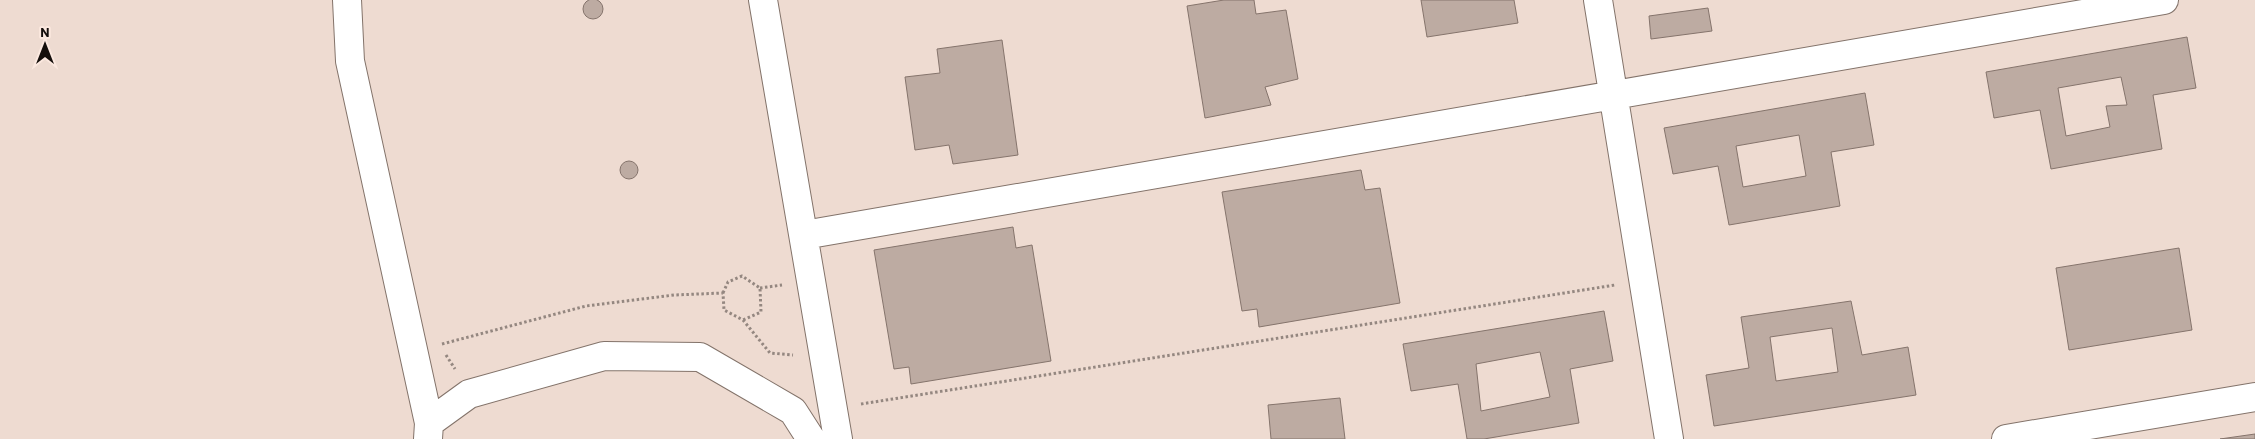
<svg xmlns="http://www.w3.org/2000/svg" width="2255" height="439" font-family="Barlow,sans-serif">
<rect width="100%" height="100%" fill="#eedbd1"/>
<path fill="#bdaba2" stroke="#85746c" fill-rule="evenodd" d="M583 9a10 10 0 1 1 20 0a10 10 0 1 1-20 0Z
M1224,0H1254L1256,14L1286,10L1298,79L1265,87L1271,105L1205,118L1187,6Z
M1421,0H1514L1518,23L1427,37Z
M1708,8L1712,31L1651,39L1649,16Z
M2187,37L2196,88L2153,95L2162,149L2051,169L2040,110L1994,118L1986,72ZM2121,77L2127,105L2106,106L2110,127L2066,136L2058,88Z
M1002,40L1018,155L953,164L949,145L915,150L905,77L940,73L937,49Z
M1865,93L1874,145L1831,152L1840,206L1729,225L1718,166L1673,174L1664,128ZM1799,135L1806,176L1743,187L1736,146Z
M620 170a9 9 0 1 1 18 0a9 9 0 1 1-18 0Z
M1361,170L1365,190L1380,188L1400,303L1259,327L1257,309L1242,311L1222,192Z
M1013,227L1016,248L1032,245L1051,361L911,384L909,367L894,369L874,250Z
M2179,248L2192,330L2069,350L2056,268Z
M1851,301L1862,355L1908,347L1916,395L1714,426L1706,375L1749,368L1741,317ZM1832,328L1838,372L1776,381L1770,337Z
M1604,311L1613,361L1570,369L1579,423L1484,439H1467L1458,384L1411,391L1403,344ZM1540,352L1550,397L1481,411L1476,364Z
M1340,398L1345,439H1271L1268,405Z
M2255,434V439H2220Z"/>
<g fill="none" stroke-linecap="round" stroke-linejoin="round">
<defs>
<path id="street" d="M347,0L350,61L429,423L428,439
M763,0L838,439
M1598,0L1669,439
M804,235L2164,0
M429,423L469,394L604,356L700,357L793,411L811,439
M2006,439L2255,397"/>
</defs>
<use href="#street" stroke="#83736a" stroke-width="30"/>
<path stroke="#948780" stroke-width="3" stroke-dasharray="2.5 2.5" stroke-linecap="butt" d="M760,288L782,285
M723,293L728,282L742,276L760,288L761,312L743,320
M442,344L586,306L674,295L723,293L724,310L743,320L770,353L793,355
M446,355L455,369
M861,404L1615,285"/>
<use href="#street" stroke="#fff" stroke-width="28"/>
</g>
<g transform="translate(45 45)" stroke="#fbe8df" stroke-width="4" paint-order="stroke">
<path d="M0-4L9 19L0 12L-9 19Z" fill="#150f0c"/>
<text y="-8" font-size="14" font-weight="bold" text-anchor="middle" fill="#150f0c">N</text>
</g>
</svg>
